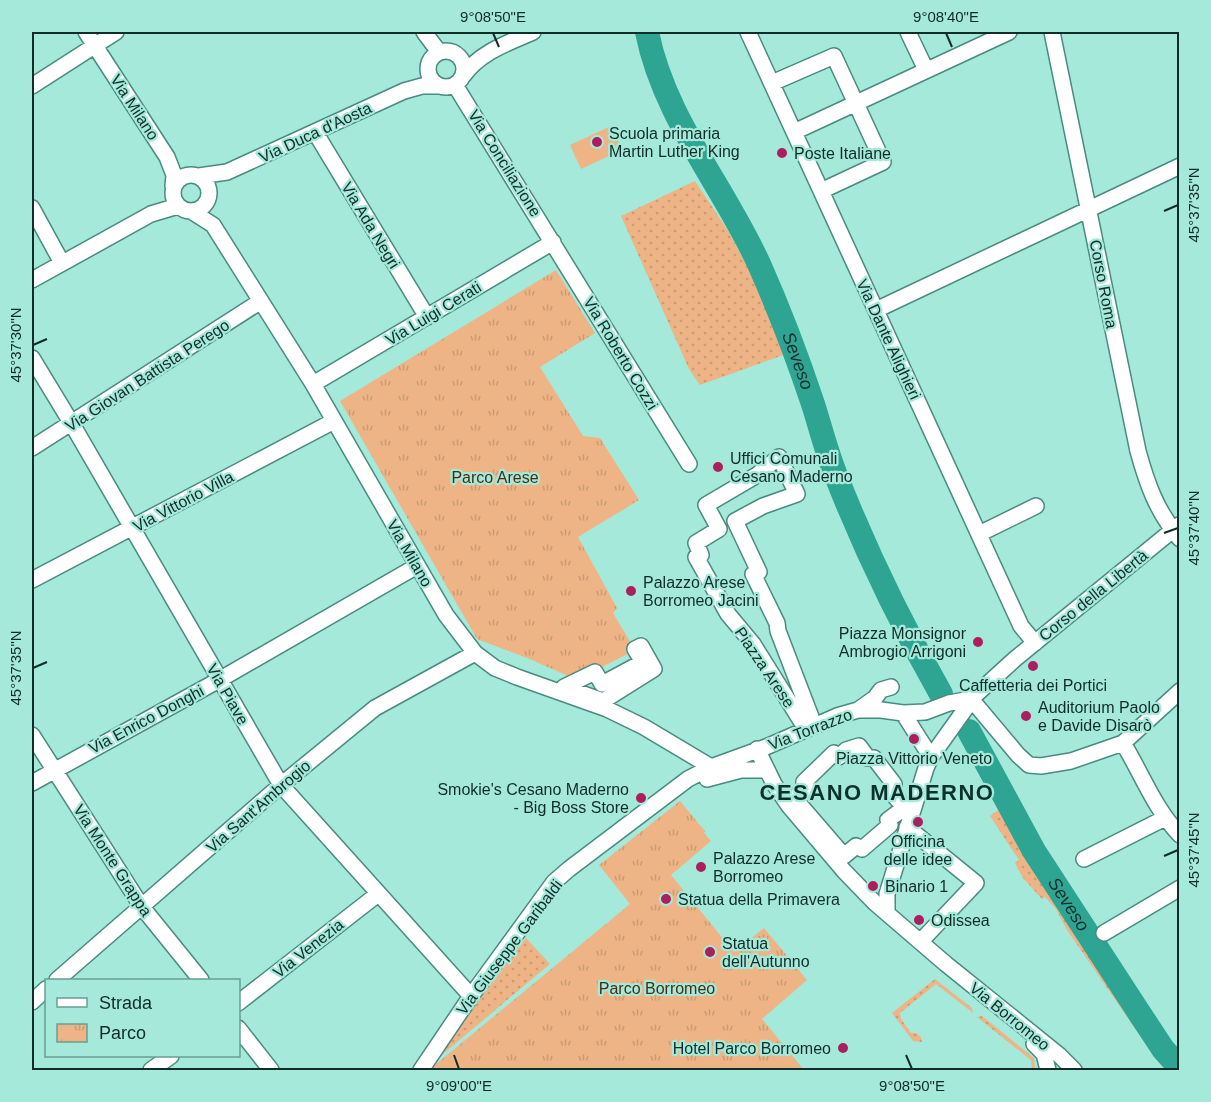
<svg xmlns="http://www.w3.org/2000/svg" width="1211" height="1102" font-family="Arial,sans-serif">
<defs>
<pattern id="grass-dots" width="8" height="8" patternUnits="userSpaceOnUse" patternTransform="scale(1.5)"><rect width="8" height="8" fill="#eeb485"/><path d="M2 2h.1M6 6h.1" fill="none" stroke="#cb9b73" stroke-width="1.8" stroke-linecap="round"/></pattern>
<pattern id="park-tufts" width="24" height="20" patternUnits="userSpaceOnUse" patternTransform="scale(1.5)"><rect width="24" height="20" fill="#eeb485"/><path d="M3 7l-1-3M5 7V3M7 7l1-3M15 17l-1-3M17 17v-4M19 17l1-3" fill="none" stroke="#cb9b73"/></pattern>
</defs>
<rect width="100%" height="100%" fill="#a4e9da"/>
<path fill="url(#grass-dots)" d="M695,181L727,229L760,290L786,354L700,385L689,369L621,216Z
M1000,809L1053,895L1157,1055L1170,1070H1166L1156,1059L1067,930L1056,909L1045,897L1042,899L1023,878L1015,863L1019,860L990,816Z
M526,938L550,964L425,1069Z
M935,979L972,1008L973,1013L936,984L900,1013L901,1019L911,1033H916L921,1037L922,1042L913,1041L892,1013Z
M982,1016L1034,1058L1035,1070H1032L1031,1060L977,1017Z"/>
<path fill="url(#park-tufts)" d="M556,270L595,333L540,367L583,436L600,438L639,500L578,537L617,608L613,613L635,650L577,680L532,660L477,639L340,401Z
M680,801L705,831L704,833L711,841L671,875L734,952L764,928L807,980L762,1019L804,1070H429L630,904L599,865Z"/>
<path fill="#eeb485" d="M611,126L622,150L581,169L570,145Z"/>
<g fill="none" stroke-linecap="round" stroke-linejoin="round">
<g stroke="#2ea593" stroke-width="24">
<path id="s1" d="M647,32C664,118 723,185 759,264C779,309 797,356 813,404C820,426 826,450 835,473C865,550 900,622 941,694"/>
<path id="s2" d="M969,731L1034,851L1136,1008L1163,1049L1180,1068"/>
</g>
<defs>
<path id="minor" d="M86,32L167,157L174,175L173,186
M424,32L439,52
M748,32L1021,626L1035,643
M908,32L926,70
M1052,32L1138,451C1147,484 1157,512 1180,539
M428 69a18 18 0 1 1 36 0a18 18 0 1 1-36 0Z
M463,76C480,52 508,43 533,32
M772,83L834,56L883,162L821,191
M455,85L689,464
M32,86L116,32
M315,132L427,317
M794,132L1009,32
M173 193a18 18 0 1 1 36 0a18 18 0 1 1-36 0Z
M199,176L227,172L404,91L422,86H438
M32,208L62,263
M191,211L213,225L313,384L446,615L475,653L495,668L517,677L607,709L644,727L711,767
M32,280L151,214L178,206
M876,310L1180,166
M32,358L72,424L281,785L471,996
M313,384L553,242
M32,448L261,301
M779,457L797,494L763,506L735,521L759,572L753,574L777,623L778,631L811,717L801,721L753,644L728,614L696,557L701,555L696,543L719,529L706,505L757,475Z
M979,534L1036,506
M32,580L334,421
M641,646L654,669L603,701L564,687L595,672L602,684L643,662L635,649Z
M971,699L1018,755L1029,765L1041,766L1071,761L1123,743L1180,691
M858,710H881L903,713L925,712L949,703L971,699
M903,713L931,757
M32,735L142,907L201,980
M1123,743C1142,774 1154,808 1180,835
M859,746L868,758H874L894,784L891,792L902,805L900,811L888,820L890,825L862,849L856,846L844,856L794,798L807,787L804,782L834,753L839,757L846,750Z
M757,749L774,784L789,806L844,871L875,903L946,964L1059,1055L1074,1070
M707,779L741,770H767
M32,783L219,680L417,566
M907,827L976,883L921,941
M1084,859L1165,818
M887,912V894L926,768L931,757L966,708L971,699L1015,659L1179,525
M1104,933L1180,888
M57,980L281,785L375,708L475,653
M32,1002L46,989
M238,1003L378,894
M238,1028L271,1070
M1034,1044L1044,1054L1048,1070
M151,1070L171,1056
M421,1070L471,996L554,882L569,869L688,779L711,767L766,747L837,716L858,710L875,698L881,690L891,687"/>
</defs>
<use href="#minor" stroke="#498b7f" stroke-width="18"/>
<use href="#minor" stroke="#fff" stroke-width="15"/>
</g>
<path fill="none" stroke="#102d27" stroke-width="2" d="M493,33L499,47M946,33L952,47M1164,211L1178,205M33,345L47,339M1164,533L1178,528M33,668L47,662M1164,856L1178,850M454,1055L459,1069M906,1055L912,1069"/>
<g fill="#ac1f5e" stroke="#a4e9da" stroke-width="2">
<circle cx="597" cy="142" r="6"/>
<circle cx="782" cy="153" r="6"/>
<circle cx="718" cy="467" r="6"/>
<circle cx="631" cy="591" r="6"/>
<circle cx="978" cy="642" r="6"/>
<circle cx="1033" cy="666" r="6"/>
<circle cx="1026" cy="716" r="6"/>
<circle cx="914" cy="739" r="6"/>
<circle cx="641" cy="798" r="6"/>
<circle cx="918" cy="822" r="6"/>
<circle cx="701" cy="867" r="6"/>
<circle cx="873" cy="886" r="6"/>
<circle cx="666" cy="899" r="6"/>
<circle cx="919" cy="920" r="6"/>
<circle cx="710" cy="952" r="6"/>
<circle cx="843" cy="1048" r="6"/>
</g>
<g text-anchor="middle" stroke-width="4.5" stroke-linejoin="round" paint-order="stroke">
<g font-size="16" fill="#102d27" stroke="#a4e9da">
<text transform="translate(135 107) rotate(57)" y="6">Via Milano</text>
<text transform="translate(315 132) rotate(-25)" y="6">Via Duca d'Aosta</text>
<text transform="translate(505 163) rotate(58)" y="6">Via Conciliazione</text>
<text transform="translate(371 225) rotate(59)" y="6">Via Ada Negri</text>
<text transform="translate(1104 284) rotate(79)" y="6">Corso Roma</text>
<text transform="translate(433 313) rotate(-31)" y="6">Via Luigi Cerati</text>
<text transform="translate(889 339) rotate(65)" y="6">Via Dante Alighieri</text>
<text transform="translate(621 353) rotate(59)" y="6">Via Roberto Cozzi</text>
<text transform="translate(147 375) rotate(-33)" y="6">Via Giovan Battista Perego</text>
<text transform="translate(183 501) rotate(-28)" y="6">Via Vittorio Villa</text>
<text transform="translate(410 553) rotate(60)" y="6">Via Milano</text>
<text transform="translate(1093 595) rotate(-39)" y="6">Corso della Libertà</text>
<text transform="translate(765 667) rotate(56)" y="6">Piazza Arese</text>
<text transform="translate(228 694) rotate(60)" y="6">Via Piave</text>
<text transform="translate(146 719) rotate(-28)" y="6">Via Enrico Donghi</text>
<text transform="translate(810 729) rotate(-21)" y="6">Via Torrazzo</text>
<text transform="translate(258 806) rotate(-41)" y="6">Via Sant'Ambrogio</text>
<text transform="translate(113 860) rotate(57)" y="6">Via Monte Grappa</text>
<text transform="translate(509 947) rotate(-53)" y="6">Via Giuseppe Garibaldi</text>
<text transform="translate(308 948) rotate(-38)" y="6">Via Venezia</text>
<text transform="translate(1010 1016) rotate(39)" y="6">Via Borromeo</text>
</g>
<g font-size="16" fill="#102d27" stroke="#a4e9da" text-anchor="start">
<text x="609" y="139">Scuola primaria<tspan x="609" dy="18">Martin Luther King</tspan></text>
<text x="794" y="159">Poste Italiane</text>
<text x="730" y="464">Uffici Comunali<tspan x="730" dy="18">Cesano Maderno</tspan></text>
<text x="643" y="588">Palazzo Arese<tspan x="643" dy="18">Borromeo Jacini</tspan></text>
<text x="966" y="639" text-anchor="end">Piazza Monsignor<tspan x="966" dy="18">Ambrogio Arrigoni</tspan></text>
<text x="1033" y="691" text-anchor="middle">Caffetteria dei Portici</text>
<text x="1038" y="713">Auditorium Paolo<tspan x="1038" dy="18">e Davide Disarò</tspan></text>
<text x="914" y="764" text-anchor="middle">Piazza Vittorio Veneto</text>
<text x="629" y="795" text-anchor="end">Smokie's Cesano Maderno<tspan x="629" dy="18">- Big Boss Store</tspan></text>
<text x="918" y="847" text-anchor="middle">Officina<tspan x="918" dy="18">delle idee</tspan></text>
<text x="713" y="864">Palazzo Arese<tspan x="713" dy="18">Borromeo</tspan></text>
<text x="885" y="892">Binario 1</text>
<text x="678" y="905">Statua della Primavera</text>
<text x="931" y="926">Odissea</text>
<text x="722" y="949">Statua<tspan x="722" dy="18">dell'Autunno</tspan></text>
<text x="831" y="1054" text-anchor="end">Hotel Parco Borromeo</text>
</g>
<g font-size="16" fill="#4d2c0d" stroke="#a4e9da">
<text x="495" y="483">Parco Arese</text>
<text x="657" y="994">Parco Borromeo</text>
</g>
<g font-size="18" font-style="italic" fill="#162f2b" stroke="#a4e9da">
<text dy="6" stroke="none"><textPath href="#s1" startOffset="363">Seveso</textPath></text>
<text dy="6" stroke="none"><textPath href="#s2" startOffset="200">Seveso</textPath></text>
</g>
<g font-size="22" font-weight="bold" letter-spacing="1.5" fill="#0c312b" stroke="#a4e9da">
<text x="877" y="800">CESANO MADERNO</text>
</g>
</g>
<rect width="1211" height="1102" fill="none" stroke="#a4e9da" stroke-width="66"/>
<rect x="45" y="979" width="195" height="78" fill="#a4e9da" stroke="#699e92" stroke-width="1.5"/>
<rect x="57" y="998" width="30" height="9" fill="#ffffff" stroke="#699e92" stroke-width="1.5"/>
<text x="99" y="1009" font-size="18" fill="#102d27">Strada</text>
<rect x="57" y="1024" width="30" height="18" fill="url(#park-tufts)" stroke="#699e92" stroke-width="1.5"/>
<text x="99" y="1039" font-size="18" fill="#102d27">Parco</text>
<rect x="33" y="33" width="1145" height="1036" fill="none" stroke="#102d27" stroke-width="2"/>
<g font-size="15" text-anchor="middle" fill="#102d27">
<text x="493" y="22">9°08'50"E</text>
<text x="946" y="22">9°08'40"E</text>
<text transform="translate(1194 205) rotate(-90)" y="5">45°37'35"N</text>
<text transform="translate(16 345) rotate(-90)" y="5">45°37'30"N</text>
<text transform="translate(1194 528) rotate(-90)" y="5">45°37'40"N</text>
<text transform="translate(16 668) rotate(-90)" y="5">45°37'35"N</text>
<text transform="translate(1194 850) rotate(-90)" y="5">45°37'45"N</text>
<text x="459" y="1091">9°09'00"E</text>
<text x="912" y="1091">9°08'50"E</text>
</g>
</svg>
